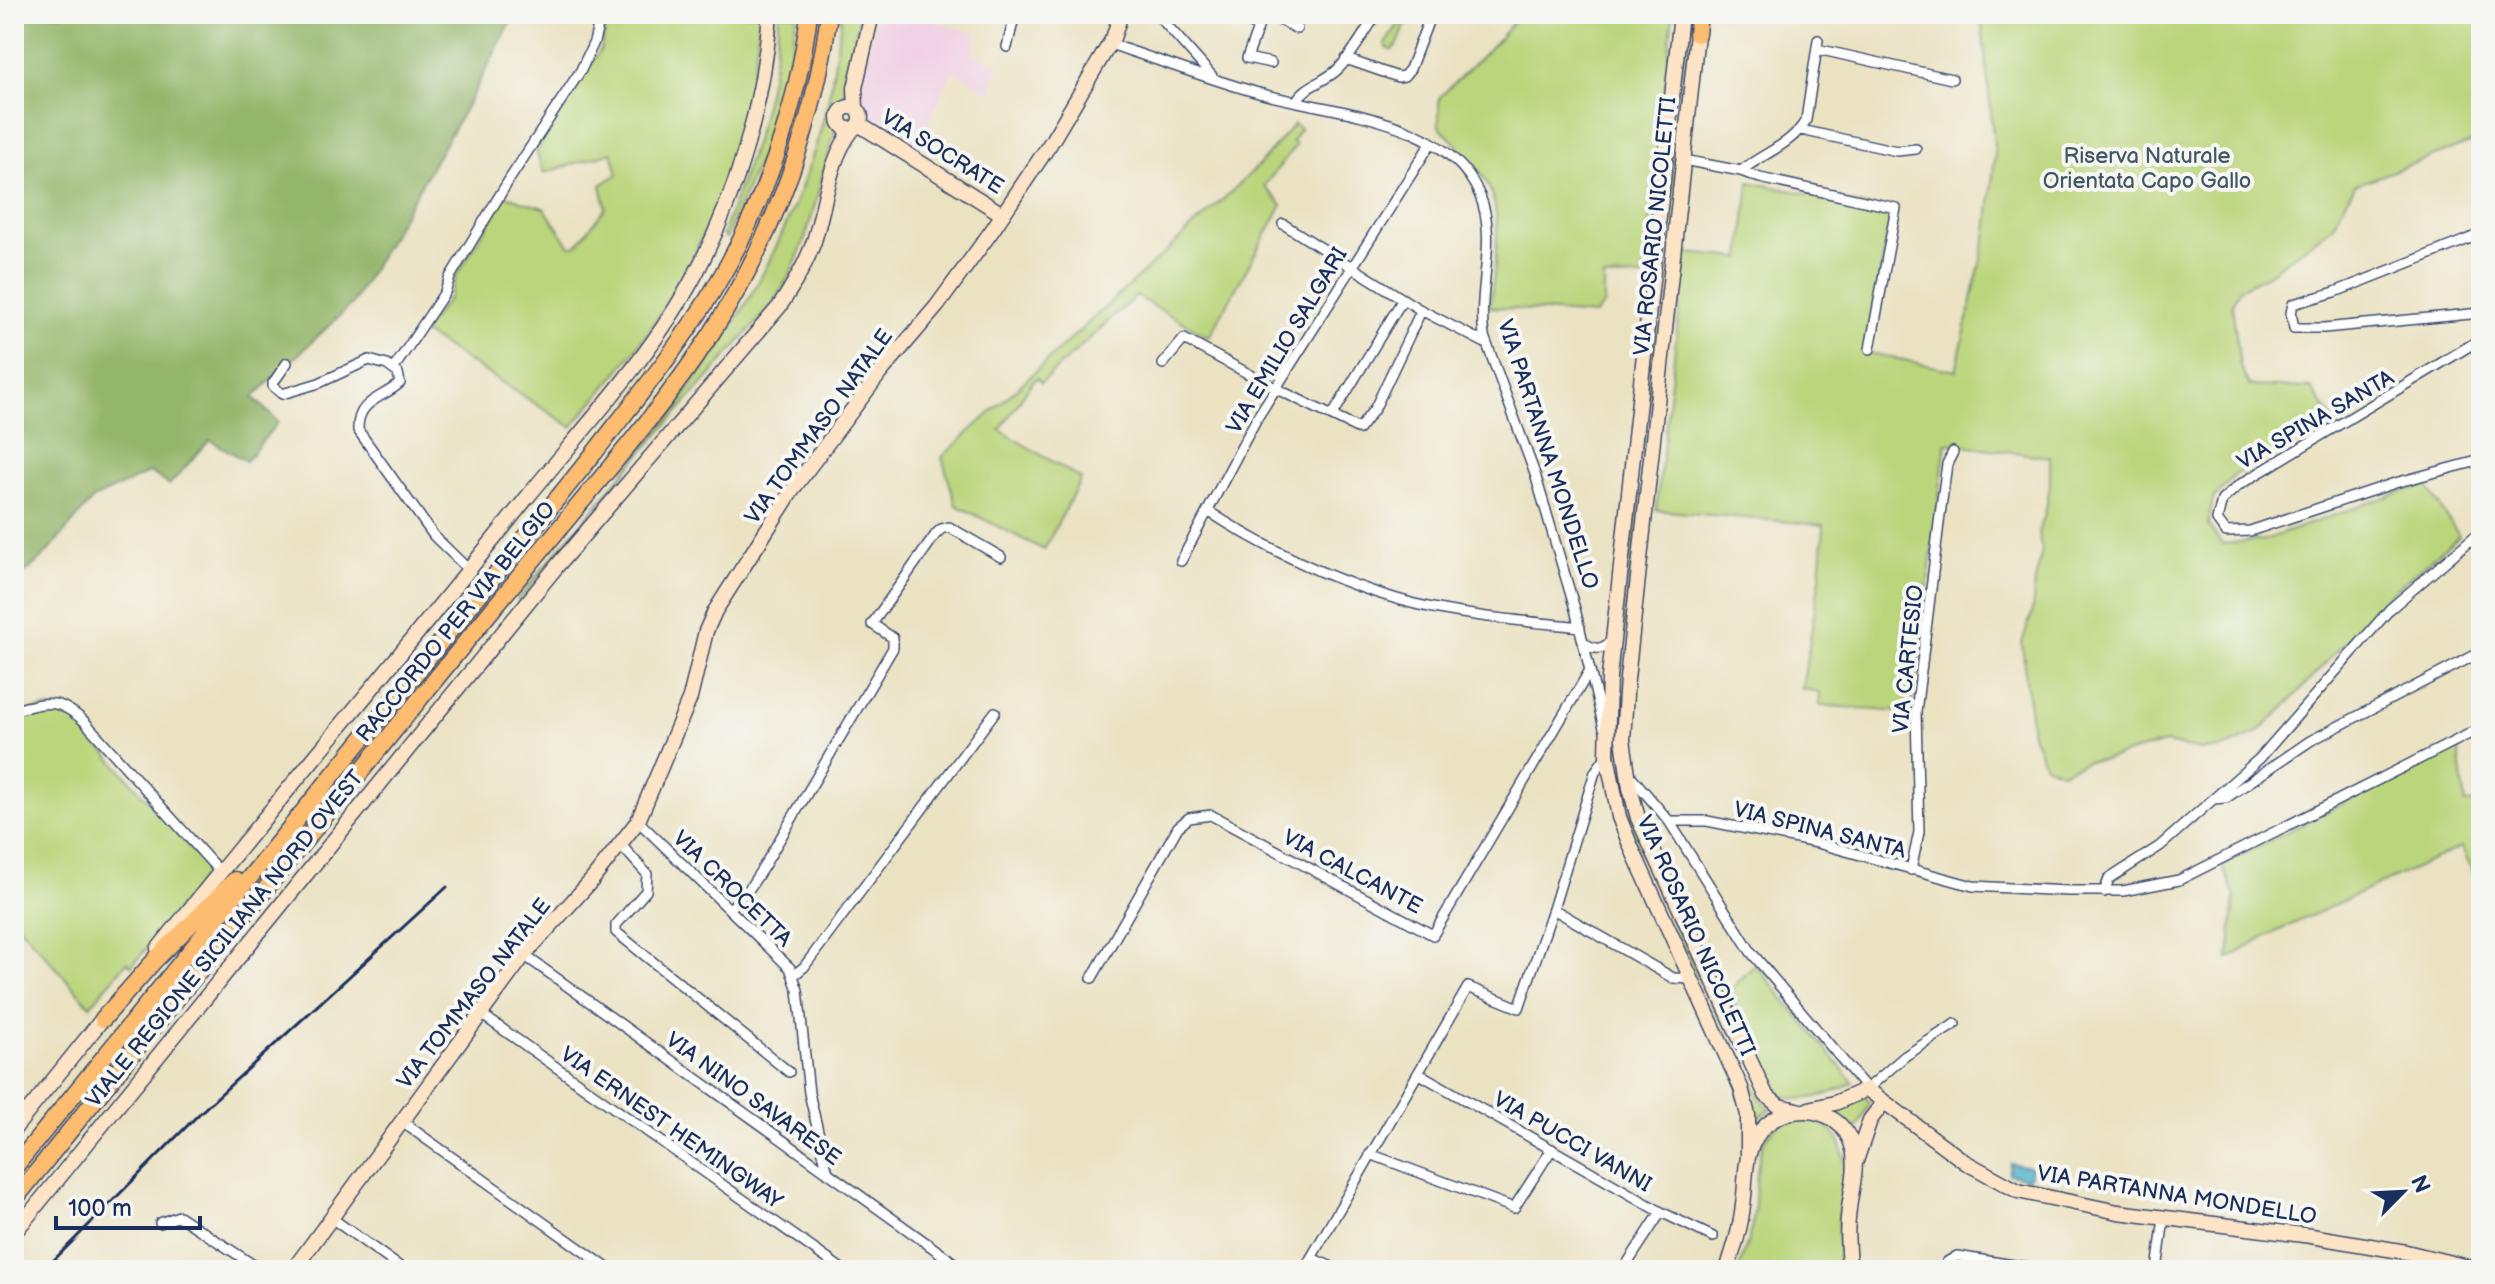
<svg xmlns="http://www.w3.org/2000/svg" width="2495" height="1284" font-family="'Balsamiq Sans',sans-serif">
<rect width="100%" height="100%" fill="#f6f6f2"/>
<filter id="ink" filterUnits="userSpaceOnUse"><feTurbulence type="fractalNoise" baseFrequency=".0125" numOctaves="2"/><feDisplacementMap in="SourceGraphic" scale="16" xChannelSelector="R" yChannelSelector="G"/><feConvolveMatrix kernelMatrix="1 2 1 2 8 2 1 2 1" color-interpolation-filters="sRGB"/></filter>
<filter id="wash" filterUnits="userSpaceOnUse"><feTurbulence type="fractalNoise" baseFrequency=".006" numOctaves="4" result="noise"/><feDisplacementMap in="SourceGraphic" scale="32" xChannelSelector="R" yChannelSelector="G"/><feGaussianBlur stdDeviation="1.8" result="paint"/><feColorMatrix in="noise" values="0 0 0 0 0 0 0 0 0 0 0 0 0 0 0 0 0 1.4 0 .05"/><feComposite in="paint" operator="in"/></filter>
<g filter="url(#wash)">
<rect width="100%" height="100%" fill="#ebe2c2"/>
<path fill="#f1d0e4" d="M877,14H937V23L977,33L973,56L998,63L991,94L953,70L916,148L905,141V135L895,128L887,129L868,117L859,97Z"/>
<path fill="#bbd57b" stroke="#6b826c" stroke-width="2" d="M609,14H760C751,121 717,227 658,317C633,356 601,392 572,427L422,332L449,298L456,276L506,196L544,208L570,246H576L606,207L601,185L618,174L612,152L544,173L536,151L601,49Z
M779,14H797L787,76L775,121L726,238L722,235C750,159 774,97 779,14Z
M842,14H860L842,103L836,116V129C815,193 812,244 773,304L638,457L520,601L517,599C592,509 673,421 735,322C776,258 817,161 831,86C835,62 838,38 842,14Z
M1406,14H1410L1398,44L1392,50L1386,48L1385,44Z
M1520,14H1673L1644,277L1604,278V304L1595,315L1490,307C1493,269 1506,219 1487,183C1475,162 1455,144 1439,126V98L1497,41Z
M1687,14H1694L1644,454L1641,455Z
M1981,14H2481V139L2355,185L2331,228L2264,277L2239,289L2232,305L2240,366L2249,386L2311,388L2332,418L2235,475L2213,499L2208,525L2222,544L2264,540L2403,491L2427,486L2459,536L2392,592L2277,715L2256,734L2222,749L2201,750L2165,743L2103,760L2088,761L2061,772L2045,765L2032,734L2022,643L2032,613L2035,582L2042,550L2038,532L2045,515L2050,485V457L1946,443L1911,713L1819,705L1820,692L1802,689L1820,578L1824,525L1656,510L1686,253L1741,258L1749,182L1892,211L1865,352L1956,371L1987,232L1995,154Z
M1294,124L1300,129L1292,141L1296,145L1264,186L1282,205L1209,337L1136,296L1041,383L1037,378L1032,382L1000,430L1081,479L1044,550L956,505L942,457L1233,190L1260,164Z
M1638,490L1641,493C1636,536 1631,579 1626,622C1617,703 1611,768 1643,846L1761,1100L1770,1109L1756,1119L1748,1086L1634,840C1619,796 1610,752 1613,706Z
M46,708L65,711L79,722L209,870L132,966L127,962L90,1006L14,920V760L17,759L14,748V714Z
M2458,745L2466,803L2481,802V889L2461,847L2262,938L2229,959L2235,896L2222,865Z
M1755,964L1853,1082C1834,1095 1794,1107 1775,1091L1729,992Z
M1864,1096L1870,1103L1856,1130L1834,1109Z
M1808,1119C1859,1133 1842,1175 1839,1214C1837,1233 1838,1251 1841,1270H1739C1744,1252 1751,1234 1754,1215C1759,1175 1749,1116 1808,1119Z"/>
<path fill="#94b66b" stroke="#587264" stroke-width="2" d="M14,14H515L470,100L352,304L253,397L278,422L246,461L210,440L169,485L150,472L93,499L44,556L14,583Z"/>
<path fill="#48afc7" stroke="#326f92" stroke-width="2" d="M2010,1163L2031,1167L2029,1178L2008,1174Z"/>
</g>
<g filter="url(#ink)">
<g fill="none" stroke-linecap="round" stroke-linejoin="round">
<defs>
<path id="street" d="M1157,14L1212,76
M1238,14L1258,28
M1263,14L1247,58L1271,63
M1267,14L1297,29
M1310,14L1325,19
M1110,44C1158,60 1206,78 1255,92C1327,113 1447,115 1480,196C1498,239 1477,291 1484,336L1535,474L1575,609L1604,728
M1007,47L1015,14
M1817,49L1952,79
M1346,59L1398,77L1404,76L1410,69L1431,14
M1297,100C1306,85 1324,82 1337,70C1353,55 1364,32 1377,14
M1801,130L1897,151L1916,149
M1683,160L1741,171L1760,178L1896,208L1870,349
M1741,171C1763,153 1792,145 1806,120L1818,40
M1283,224L1419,309L1487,344
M2481,234L2335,292L2293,304L2291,313L2294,328H2324L2481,313
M2481,339L2239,485L2222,500L2217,520L2226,532L2250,531L2395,483L2481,460
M287,363L273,383V386L282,394L319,383L369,360L387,365L398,373L400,383C382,399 357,400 358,430L434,536L469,570
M1163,364L1184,339L1275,388L1359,429L1375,408L1421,311
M394,368L445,292L450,277L509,180L581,70L594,42L601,14
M1332,416L1403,299
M1208,511C1271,552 1343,585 1415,604C1469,617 1525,621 1580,627
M1181,561L1257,418L1431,143
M1583,641C1594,652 1603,650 1613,639
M14,710C48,702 57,697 85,722L220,872
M1630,775L1669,821L1751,952L1867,1089L1905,1056L1955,1024
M2214,799L2226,798L2310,741L2481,652
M638,821L790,968L798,990L809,1093L828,1173
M1669,821H1707L1817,843L1973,886L2068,891H2123L2179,880L2481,728
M621,845L647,874L646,891L616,925V932L789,1072
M1911,870L1919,832L1916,712L1940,515L1947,464L1953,452
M2104,892L2109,879L2160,846L2260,758L2390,609L2481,531
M730,909L749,889L764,866L893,648V638L872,624L936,534L941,529L949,527L1001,557
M1553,909L1673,978L1691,979
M524,955L964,1270
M794,975L804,967L995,712
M1092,978L1178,827L1189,818L1211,815L1433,935L1590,670
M481,1014L843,1270
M1418,1073L1661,1212L1713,1237
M14,1102L27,1113
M401,1121L610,1270
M1370,1154L1514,1208L1552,1149
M330,1217L404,1270
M160,1223L179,1216L261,1270
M1311,1258L1339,1270
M1304,1270L1468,987L1519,1008L1553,909L1595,772L1607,755
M1623,1270L1661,1212
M1946,1270L1947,1262L1957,1256L2045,1270
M2157,1270L2164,1218"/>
<path id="secondary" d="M1681,14L1609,677L1607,755L1619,817L1631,847L1741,1088L1748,1115V1158
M1698,25L1627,679L1623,739L1630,788L1638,818L1766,1095L1779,1106L1798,1110
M839 118a11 11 0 1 1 22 0a11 11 0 1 1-22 0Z
M856,108L855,88L872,14
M860,125L1002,214
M158,949C279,798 405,651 525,500C582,430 654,353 696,273C737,194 764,103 770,14
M1809,1109L1835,1103L1867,1089L1965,1162L2018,1191L2118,1212L2311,1236L2406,1252L2480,1270
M14,1129L108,1012
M1856,1161L1870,1120L1883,1103
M14,1233L557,566L779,307C793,286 806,265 814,241C826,204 828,160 853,129
M293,1270L524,955L592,880L638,821L690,698L706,631L715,611L795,486L880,373L937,306L991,232L1050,144L1113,38L1121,14
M1727,1270C1734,1248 1741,1227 1743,1205C1746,1185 1744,1163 1752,1145C1770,1100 1841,1098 1853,1149C1858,1169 1851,1190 1849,1209C1846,1230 1847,1249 1850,1270"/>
<path id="highway" d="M1697,34L1699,14
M103,1019L155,960L235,880
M14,1168L595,452C636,399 679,347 714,289C764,206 797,110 809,14
M14,1200C146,1037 277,873 410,711C459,650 508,590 558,530C611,466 666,403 711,334C773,237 814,129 829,14"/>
</defs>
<use href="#street" stroke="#3a4a6d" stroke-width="12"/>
<use href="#secondary" stroke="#3a4a6d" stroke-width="17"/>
<use href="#highway" stroke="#3a4a6d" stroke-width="19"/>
<use href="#street" stroke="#fff" stroke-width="9"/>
<use href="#secondary" stroke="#fee4c6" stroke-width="14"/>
<use href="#highway" stroke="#fdbc70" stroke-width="16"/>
<path stroke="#1b2f5e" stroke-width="3" d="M44,1270L201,1112L447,887"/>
</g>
</g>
<g text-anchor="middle" stroke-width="8" stroke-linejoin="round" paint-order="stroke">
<g font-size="22" fill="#1b2f5e" stroke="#f6f6f2">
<text transform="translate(943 151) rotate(32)" y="8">VIA SOCRATE</text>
<text transform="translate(1654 226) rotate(-84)" y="8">VIA ROSARIO NICOLETTI</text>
<text transform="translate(1286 340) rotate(-59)" y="8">VIA EMILIO SALGARI</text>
<text transform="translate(2315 419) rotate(-30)" y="8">VIA SPINA SANTA</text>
<text transform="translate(818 426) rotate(-54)" y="8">VIA TOMMASO NATALE</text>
<text transform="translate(1549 454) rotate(72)" y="8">VIA PARTANNA MONDELLO</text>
<text transform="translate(455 621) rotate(-51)" y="8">RACCORDO PER VIA BELGIO</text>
<text transform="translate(1907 659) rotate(-84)" y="8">VIA CARTESIO</text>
<text transform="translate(1820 829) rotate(14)" y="8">VIA SPINA SANTA</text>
<text transform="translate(1353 871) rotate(28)" y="8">VIA CALCANTE</text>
<text transform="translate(733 888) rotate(44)" y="8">VIA CROCETTA</text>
<text transform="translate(1697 935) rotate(66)" y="8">VIA ROSARIO NICOLETTI</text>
<text transform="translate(224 938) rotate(-51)" y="8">VIALE REGIONE SICILIANA NORD OVEST</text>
<text transform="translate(473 993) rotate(-52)" y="8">VIA TOMMASO NATALE</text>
<text transform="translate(754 1098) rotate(36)" y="8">VIA NINO SAVARESE</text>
<text transform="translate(672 1127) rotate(35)" y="8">VIA ERNEST HEMINGWAY</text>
<text transform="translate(1573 1141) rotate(30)" y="8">VIA PUCCI VANNI</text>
<text transform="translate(2177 1194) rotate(9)" y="8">VIA PARTANNA MONDELLO</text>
</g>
<g font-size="22" fill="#435865" stroke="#f6f6f2">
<text x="2147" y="163">Riserva Naturale<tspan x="2147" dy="25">Orientata Capo Gallo</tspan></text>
</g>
</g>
<rect width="2495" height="1284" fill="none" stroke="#f6f6f2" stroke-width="48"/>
<g transform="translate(2403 1192) rotate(66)" stroke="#f6f6f2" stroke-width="6" paint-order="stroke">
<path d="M0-6L14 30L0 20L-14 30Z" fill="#1b2f5e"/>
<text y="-12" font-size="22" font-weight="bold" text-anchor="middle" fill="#1b2f5e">N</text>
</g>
<path d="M56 1216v12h144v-12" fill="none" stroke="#1b2f5e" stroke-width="4"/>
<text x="68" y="1216" font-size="24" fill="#1b2f5e" stroke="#f6f6f2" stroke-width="6" paint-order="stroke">100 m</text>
</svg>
